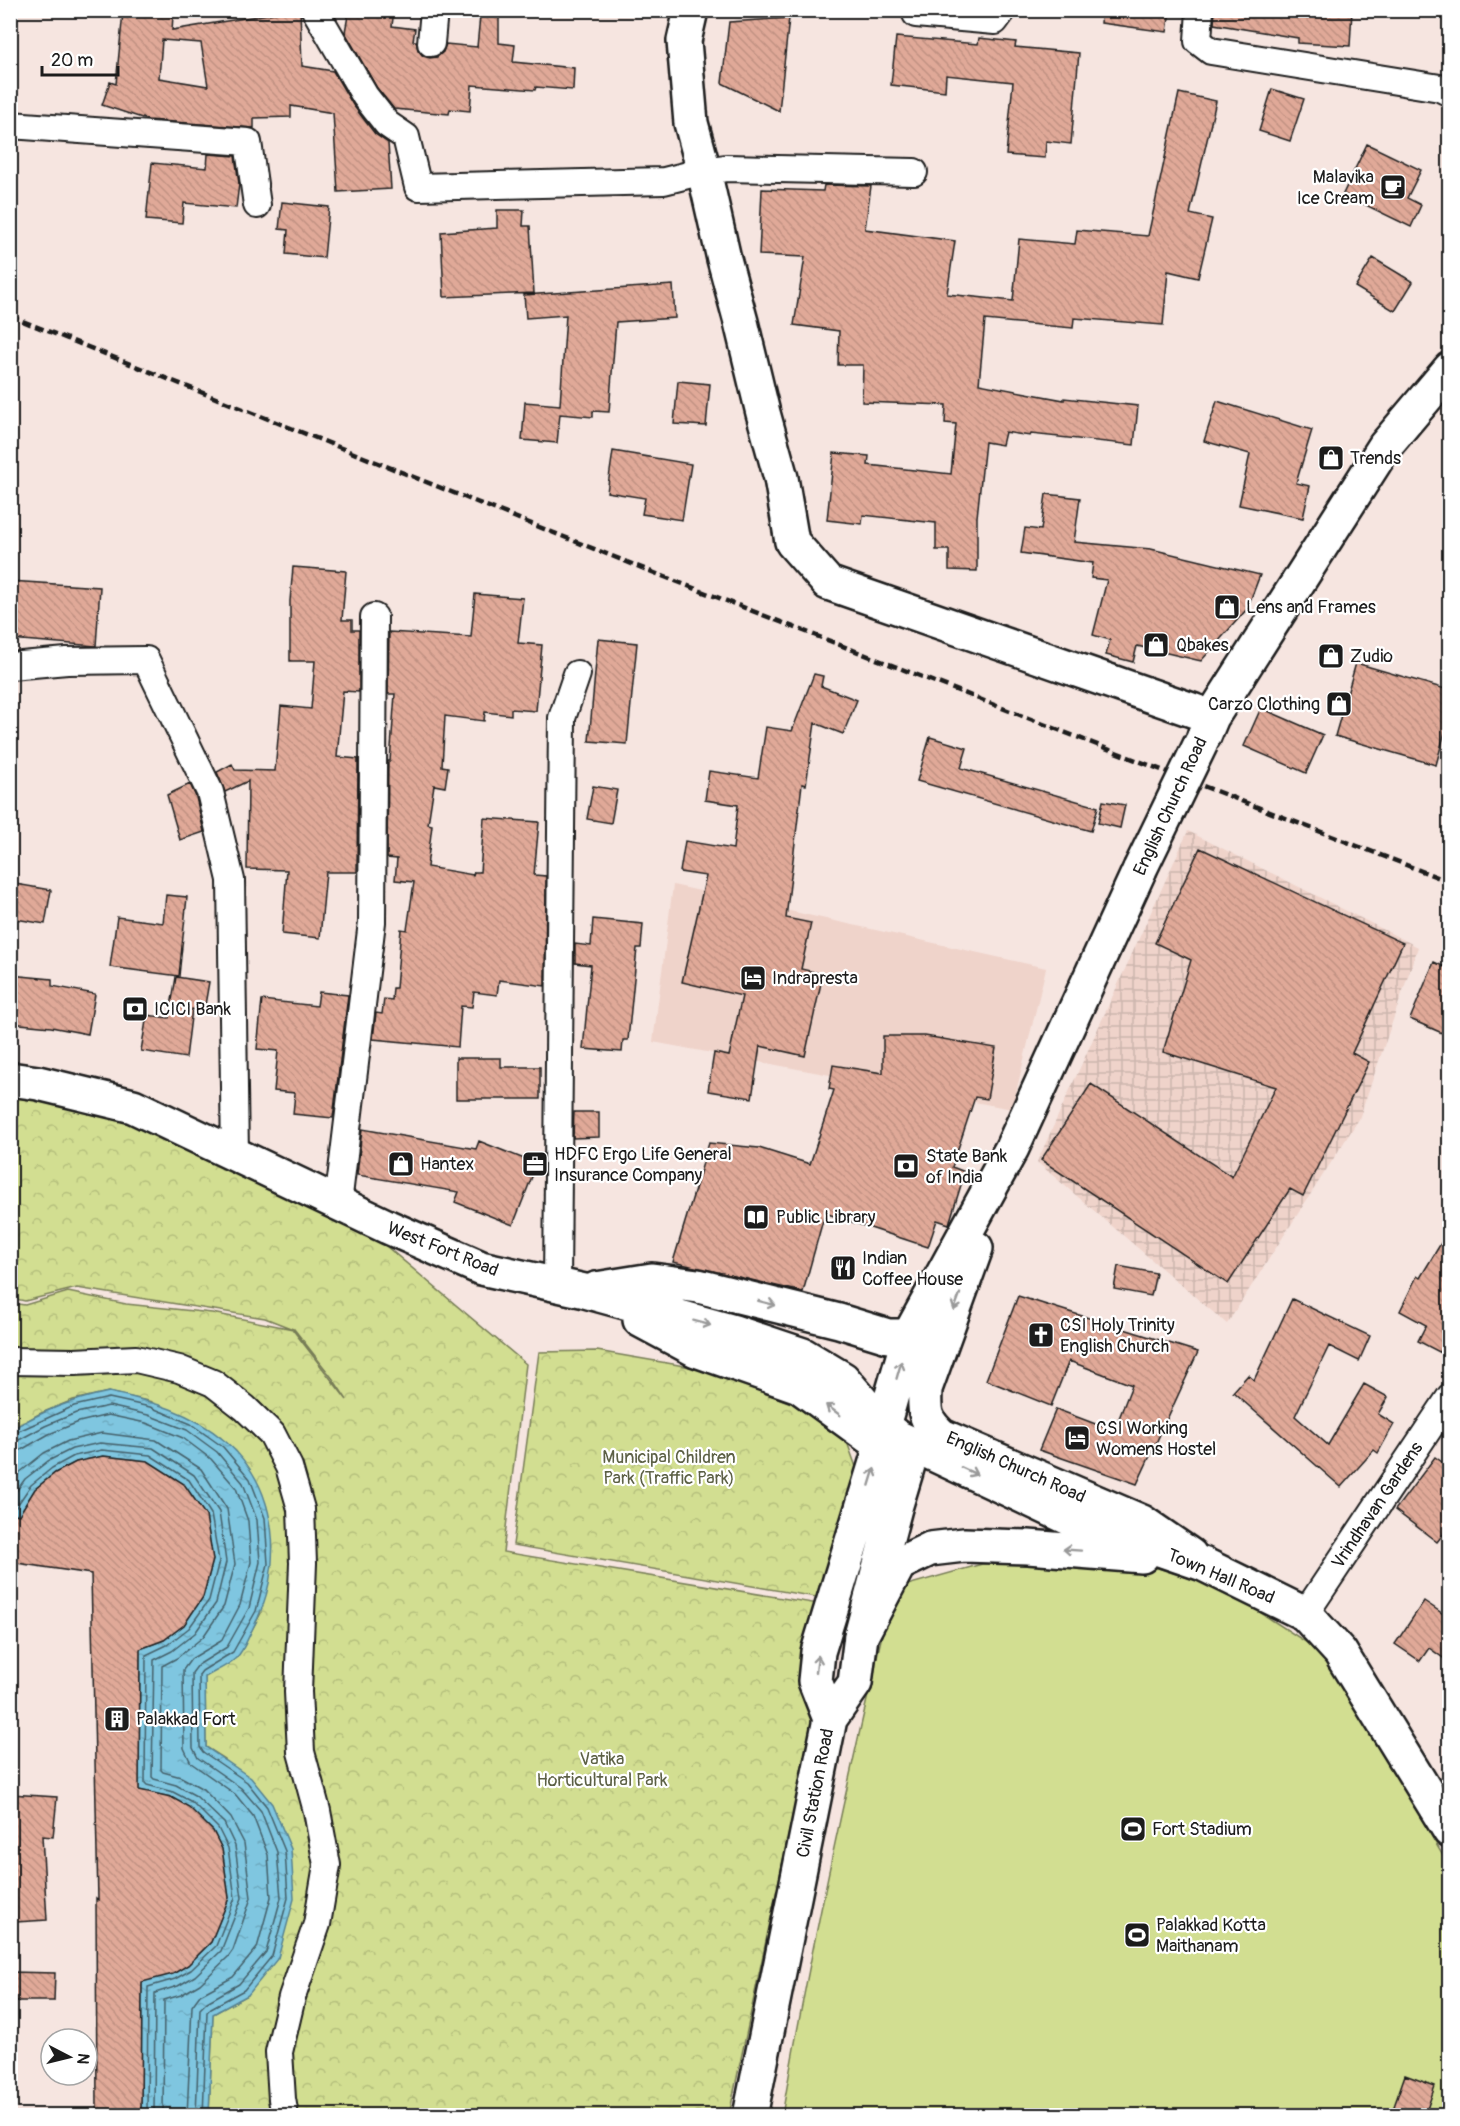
<svg xmlns="http://www.w3.org/2000/svg" width="1460" height="2126" font-family="Pangolin,sans-serif">
<defs>
<pattern id="industrial-grid" width="8" height="8" patternUnits="userSpaceOnUse" patternTransform="scale(1.5)"><rect width="8" height="8" fill="#efd3ca"/><path d="M0 4h8M4 0v8" fill="none" stroke="#ccb5ad"/></pattern>
<pattern id="park-crowns" width="20" height="18" patternUnits="userSpaceOnUse" patternTransform="scale(1.5)"><rect width="20" height="18" fill="#d2de91"/><path d="M2 6a3 3 0 1 1 6 0M12 15a3 3 0 1 1 6 0" fill="none" stroke="#b4be7c"/></pattern>
<pattern id="water-ripples" width="26" height="14" patternUnits="userSpaceOnUse" patternTransform="scale(1.5)"><rect width="26" height="14" fill="#7fc6e0"/><path d="M2 4q2-2 4 0t4 0M15 11q2-2 4 0t4 0" fill="none" stroke="#6daac0"/></pattern>
<pattern id="building-back-hatch" width="6" height="6" patternUnits="userSpaceOnUse" patternTransform="scale(1.5)"><rect width="6" height="6" fill="#e0a998"/><path d="M-1 5l2 2M0 0l6 6M5-1l2 2" fill="none" stroke="#c09182"/></pattern>
</defs>
<rect width="100%" height="100%" fill="#f6e5e0"/>
<filter id="ink" filterUnits="userSpaceOnUse"><feTurbulence type="fractalNoise" baseFrequency=".0167" numOctaves="2"/><feDisplacementMap in="SourceGraphic" scale="12" xChannelSelector="R" yChannelSelector="G"/><feConvolveMatrix kernelMatrix="1 2 1 2 8 2 1 2 1" color-interpolation-filters="sRGB"/></filter>
<g filter="url(#ink)">
<path fill="#efd3ca" d="M673,885L1046,968L1012,1109L653,1042Z"/>
<path fill="url(#industrial-grid)" d="M1188,831L1418,947L1359,1119L1227,1324L1037,1162Z"/>
<path fill="url(#park-crowns)" stroke="#777d56" stroke-width="1.5" fill-rule="evenodd" d="M14,1091L37,1101L89,1112L135,1113L374,1236L526,1364L503,1552L837,1607L729,2115H209L213,2014L248,1995L225,1759L206,1747L205,1677L237,1657L261,1613L152,1402L108,1392L73,1400L39,1414L11,1430V1303L25,1305L68,1292L126,1304L212,1313L293,1329L265,1318L77,1288L25,1301L11,1298L10,1092ZM294,1329L333,1379L347,1400L293,1330Z
M597,1351L702,1369L791,1403L847,1442L864,1489L839,1601L513,1545L539,1352Z"/>
<path fill="#d2de91" stroke="#777d56" stroke-width="1.5" d="M1116,1560L1155,1567L1224,1589L1326,1655L1449,1866V2115L782,2116C812,1939 851,1764 893,1589L982,1564Z"/>
<path fill="url(#water-ripples)" stroke="#578292" stroke-width="1.5" d="M109,1392C152,1401 191,1412 225,1441C280,1488 285,1569 252,1630C248,1638 243,1652 236,1658C228,1666 215,1671 205,1677L206,1747L251,1778L272,1804L291,1849L294,1899L278,1958L248,1995L213,2014L209,2115H141L142,1982L188,1965L211,1942L229,1898L222,1849L213,1831L171,1797L139,1790L140,1649L164,1640L184,1625L203,1597L213,1560L206,1516L184,1484L148,1461L103,1456L76,1462L55,1473L35,1489L19,1515L11,1513L10,1430C45,1410 70,1400 109,1392Z"/>
<g fill="none" stroke-linecap="round" stroke-linejoin="round">
<path stroke="#44606a" stroke-width="1.5" d="M10,1435L74,1406L109,1398L150,1407L191,1424L223,1447L250,1479L265,1518L268,1564L256,1611L233,1652L202,1671L199,1675L200,1747L203,1752L247,1782L267,1807L285,1851L288,1898L272,1956L244,1990L211,2008L207,2012L203,2116
M10,1442L17,1441L45,1426L76,1413L109,1406L148,1415L187,1430L217,1452L243,1483L257,1520L260,1562L249,1608L227,1647L198,1665L192,1673L193,1748L198,1758L241,1788L261,1811L277,1852L281,1898L266,1952L239,1984L207,2002L200,2009L196,2116
M10,1451L21,1450L49,1434L79,1422L108,1415L146,1423L183,1438L211,1459L236,1488L248,1521L251,1562L240,1605L221,1641L191,1659L183,1670L184,1748L191,1763L235,1794L253,1816L268,1855L271,1897L257,1948L233,1977L200,1995L192,2006L187,2116
M10,1485L19,1473L44,1453L68,1441L102,1433L156,1440L201,1469L227,1509L235,1564L224,1606L203,1637L177,1658L162,1666L161,1770L163,1772L181,1777L203,1789L231,1818L244,1843L251,1898L233,1950L228,1957L200,1984L181,1995L164,2000L163,2116
M10,1500L25,1479L48,1461L72,1449L100,1443L153,1448L194,1475L219,1512L226,1562L216,1603L195,1633L172,1651L154,1660L152,1777L154,1779L176,1785L196,1796L224,1823L235,1846L242,1898L221,1951L195,1976L178,1986L155,1993L154,2116
M10,1508L16,1507L31,1485L52,1468L74,1456L102,1450L150,1455L189,1480L211,1514L219,1561L209,1600L189,1628L167,1645L146,1655L145,1783L147,1785L173,1792L192,1802L218,1828L228,1848L235,1898L216,1946L191,1970L175,1979L148,1987L147,2116"/>
</g>
<path fill="url(#building-back-hatch)" stroke="#1c1c1c" stroke-width="1.5" fill-rule="evenodd" d="M293,10H300L302,66L333,71L353,105L375,134L388,143L391,189L338,192L333,113L291,106V117L254,118V128L148,120L102,105L110,82L116,84L123,12L173,16L172,30ZM162,40L201,43L208,86L159,78Z
M349,10H394L392,26L415,29L413,41H416L418,50L423,56L430,58L437,57L443,52L446,44L477,47L480,16H499V43L515,45L513,62L574,68L573,90L536,87L535,90L472,85L470,111L450,109L449,114L394,109L377,88L345,32Z
M1102,10H1170L1167,32L1101,23Z
M1215,10H1352L1350,46L1298,43V38L1214,24Z
M789,18L779,111L722,83L729,22Z
M896,37L978,44L979,38L1016,42L1015,47L1079,53L1071,144L1046,141L1045,158L1006,155L1013,82L946,75L945,91L891,85Z
M1272,89L1304,99L1290,141L1259,131Z
M1179,93L1216,101L1190,214L1212,219L1198,278L1168,271L1163,325L1074,318L1073,328L985,320L979,384L1064,400V398L1138,406L1134,445L1031,434L1030,436L1005,432L1002,445L985,442L977,517V571L949,570V550H936V523L863,515L862,524L827,520L834,453L869,456L868,465L951,474L956,424L945,423L946,405L862,402L863,365H838L839,331L794,325L805,257L759,255L762,189L823,191L824,185L871,186L865,229L955,241L947,294L1013,301L1019,239L1075,244L1077,230L1148,236Z
M1367,144L1421,170L1407,198L1421,205L1411,227L1343,194Z
M208,154L235,156L239,184L236,208L184,203L182,223L146,220L152,163L207,168Z
M282,202L329,207L324,258L286,254L288,230L279,229Z
M497,210H524L523,226H530L534,293L444,297L441,232L497,228Z
M1373,258L1413,282L1395,311L1355,287Z
M673,285L675,318L616,322L609,412L593,411V417L560,414L557,443L522,440L525,402L560,405L566,315L526,318L524,295Z
M678,381L710,384L706,426L674,424Z
M1217,401L1312,430L1296,483L1310,486L1303,518L1239,505L1250,454L1204,441Z
M613,451L691,464L682,520L642,514L645,498L607,492Z
M1046,494L1080,498L1074,542L1151,549L1260,575L1247,609L1201,661L1137,646L1133,662L1106,655L1110,640L1093,635L1107,580L1091,578L1093,563L1021,553L1025,528L1041,530Z
M293,567L346,571L342,620H352V630H359V692L343,691L337,757L358,759L357,872H326L320,938L282,934L287,870L247,869L248,781L225,792L217,772L232,764L235,770L275,771L281,706L311,709L315,661H290V601Z
M10,581L100,587L96,646L10,639Z
M475,594L523,598L518,643L542,645L536,711L511,709V715L485,712L484,721L445,716L442,766L448,767L445,787L434,785L428,824L432,825L427,867L473,875L474,872H480L484,818L539,822L534,875L546,876L545,986L499,980L497,995L474,992L472,1007L461,1006L458,1047L373,1039L376,1013L382,1014L384,999L392,1000L393,988H396L401,929L407,930L414,882L395,880L397,859L387,858L388,761H390L395,694H388L389,632L471,637Z
M598,639L637,643L627,744L589,741Z
M1356,663L1449,690V717L1436,765L1335,736Z
M814,674L823,676L821,686L857,700L843,734L815,723L806,785L802,784L786,918L811,923L801,969L823,974L805,1056L760,1046L752,1098L708,1091L714,1053L729,1056L742,996L682,982L706,876L680,872L685,841L733,849L738,805L705,800L709,771L758,778L766,727L792,731Z
M1261,708L1323,735L1306,773L1244,746Z
M930,737L967,748L961,768L1098,807L1091,831L917,781Z
M190,784L196,797L204,832L180,840L167,795Z
M593,786L617,790L611,823L587,819Z
M1103,801L1125,805L1120,828L1098,823Z
M1200,848L1403,943L1352,1053L1369,1062L1303,1196L1290,1189L1228,1284L1041,1160L1091,1084L1232,1177L1276,1087L1163,1052L1191,960L1155,943Z
M10,883L51,890L45,924L10,918Z
M166,895L187,897L179,976L110,967L117,917L163,923Z
M593,919L643,924L641,948H637L628,1040H623L622,1052L583,1049L591,965L575,963V944L591,946Z
M1434,962L1449,969V1036L1410,1019Z
M10,975L52,979V986L95,994L88,1034L51,1027L10,1023Z
M176,977L209,982L204,1011L192,1009L186,1058L141,1051L147,1015L169,1018Z
M319,992L348,995L333,1118L293,1114L295,1093L274,1091L278,1051L257,1049L262,1000L317,1006Z
M883,1036H925L996,1048L987,1099L975,1097L952,1167L965,1172L949,1224L937,1220L928,1247L825,1213L803,1292L673,1262L709,1143L759,1148L810,1164L834,1090L829,1089L833,1065L883,1073Z
M456,1058H501V1067H540V1099H456Z
M574,1112H599V1137L573,1138Z
M362,1129L476,1149L479,1141L537,1164L513,1225L455,1202L459,1192L357,1175Z
M1449,1230V1357L1418,1341L1426,1325L1400,1311L1417,1276L1420,1278Z
M1118,1266L1156,1273L1151,1296L1114,1289Z
M1018,1296L1198,1352L1137,1484L1039,1450L1056,1409L1114,1431L1132,1385L1069,1361L1051,1406L986,1380Z
M1292,1299L1370,1336L1359,1361L1329,1346L1295,1416L1328,1445L1364,1384L1388,1397L1378,1414L1394,1424L1378,1453L1374,1450L1341,1487L1233,1392L1248,1375L1254,1380Z
M103,1456L148,1461L184,1484L206,1516L213,1560L203,1597L184,1625L164,1640L140,1649L139,1790L171,1797L189,1807L213,1831L222,1849L229,1898L211,1942L188,1965L173,1974L142,1982L141,2115H97L96,1898L98,1900L91,1574L10,1562V1513L19,1515L35,1489L55,1473L76,1462Z
M1435,1457L1449,1467V1527L1437,1542L1395,1510Z
M1424,1601L1449,1618V1662L1429,1648L1420,1661L1395,1644Z
M10,1794L57,1797L53,1837L42,1836L47,1920L16,1922Z
M10,1972L55,1973L54,2001H10Z
M1405,2075L1435,2086L1425,2115H1391Z"/>
<g fill="none" stroke-linecap="round" stroke-linejoin="round">
<defs>
<path id="street" d="M315,10L365,96L387,124L406,137L418,187L664,181L704,171L726,168L914,172
M916,10V14L995,21L1003,10
M1200,10L1198,41L1211,51L1440,88L1450,93
M431,43L434,10
M10,125L248,142L257,205
M10,666L67,661L146,660L210,792L231,880L235,1156
M338,1204L372,922L374,617
M557,1286L562,718L577,674
M10,1361L74,1362L136,1359L179,1369L213,1383L245,1408L272,1434L289,1467L301,1509L303,1563L298,1692L301,1752L317,1811L327,1865L317,1924L292,1997L279,2052L282,2099L285,2116
M1305,1614L1450,1397"/>
<path id="secondary" d="M691,10L684,41L691,123L704,171L724,259L741,322L763,413L781,478L792,542L828,583L1212,717
M1204,736L1212,717L1385,446L1450,369
M976,1248L925,1389C924,1412 924,1420 942,1436L1142,1522L1190,1555
M830,1719L815,1681L818,1652L877,1459L883,1426L909,1336L1012,1148L1140,869
M750,2116L830,1719L855,1683L861,1636L895,1508L914,1445"/>
<path id="primary" d="M10,1079L38,1083L133,1106L388,1227L481,1268L585,1291L734,1332L803,1355L843,1379L883,1426L897,1437L1071,1519L1203,1564L1305,1614L1340,1652L1450,1831
M596,1289L652,1280L698,1286L839,1321L888,1336H909
M640,1320L696,1350L799,1386L880,1445
M861,1636L899,1564L930,1549L964,1545L1028,1547L1142,1556"/>
</defs>
<use href="#street" stroke="#1c1c1c" stroke-width="30"/>
<use href="#secondary" stroke="#1c1c1c" stroke-width="38"/>
<use href="#primary" stroke="#1c1c1c" stroke-width="38"/>
<use href="#street" stroke="#fff" stroke-width="26"/>
<use href="#secondary" stroke="#fff" stroke-width="33"/>
<use href="#primary" stroke="#fff" stroke-width="33"/>
<path stroke="#1c1c1c" stroke-width="4.5" stroke-dasharray="9 4.5" stroke-linecap="butt" d="M10,316L647,570L1450,882"/>
<defs>
<path id="secondary-bridge" d="M1140,869L1201,743"/>
</defs>
<use href="#secondary-bridge" stroke="#1c1c1c" stroke-width="38" stroke-linecap="butt"/>
<use href="#secondary-bridge" stroke="#fff" stroke-width="33"/>
</g>
<defs><path id="oneway-shaft" d="M-6 0H5M1.5-3L5.5 0L1.5 3" fill="none" stroke-width="1.6" stroke-linecap="round" stroke-linejoin="round" transform="scale(1.5)"/></defs>
<g stroke="#999">
<use href="#oneway-shaft" transform="translate(957 1302) rotate(110)"/>
<use href="#oneway-shaft" transform="translate(767 1303) rotate(14)"/>
<use href="#oneway-shaft" transform="translate(702 1323) rotate(15)"/>
<use href="#oneway-shaft" transform="translate(899 1370) rotate(-74)"/>
<use href="#oneway-shaft" transform="translate(833 1410) rotate(-144)"/>
<use href="#oneway-shaft" transform="translate(969 1471) rotate(25)"/>
<use href="#oneway-shaft" transform="translate(872 1477) rotate(-73)"/>
<use href="#oneway-shaft" transform="translate(1072 1550) rotate(-176)"/>
<use href="#oneway-shaft" transform="translate(817 1664) rotate(-83)"/>
</g>
</g>
<defs>
<symbol id="cafe-square" viewBox="-11 -11 22 22"><rect x="-9" y="-9" width="18" height="18" rx="4" fill="#1c1c1c" stroke="#fff"/><path d="M-5.5-4.5H6V0H3Q3 3.5 0 3.5H-2.5Q-5.5 3.5-5.5 0ZM3-3.2v2h1.7v-2ZM-6 4.5H4V6H-6Z" fill="#fff"/></symbol>
<symbol id="shop-square" viewBox="-11 -11 22 22"><rect x="-9" y="-9" width="18" height="18" rx="4" fill="#1c1c1c" stroke="#fff"/><path d="M-5-2.5h2.3a2.7 3.5 0 0 1 5.4 0H5L5.5 6h-11ZM-1.5-2.5h3a1.5 2.3 0 0 0-3 0Z" fill="#fff"/></symbol>
<symbol id="hotel-square" viewBox="-11 -11 22 22"><rect x="-9" y="-9" width="18" height="18" rx="4" fill="#1c1c1c" stroke="#fff"/><path d="M-6-4.5h1.5V1H6V5H4.5V3h-9V5H-6ZM-4 0a1.8 1.8 0 1 1 3.6 0ZM.5 0V-2.5h3Q6-2.5 6 0Z" fill="#fff"/></symbol>
<symbol id="bank-square" viewBox="-11 -11 22 22"><rect x="-9" y="-9" width="18" height="18" rx="4" fill="#1c1c1c" stroke="#fff"/><path d="M-6-4H6V4H-6ZM0-2.3a2.3 2.3 0 1 0 0 4.6a2.3 2.3 0 1 0 0-4.6Z" fill="#fff"/></symbol>
<symbol id="office-square" viewBox="-11 -11 22 22"><rect x="-9" y="-9" width="18" height="18" rx="4" fill="#1c1c1c" stroke="#fff"/><path d="M-6-3h4V-5.5h4V-3h4V5H-6ZM-1-4.5V-3h2v-1.5ZM-6 0V1H6V0Z" fill="#fff"/></symbol>
<symbol id="library-square" viewBox="-11 -11 22 22"><rect x="-9" y="-9" width="18" height="18" rx="4" fill="#1c1c1c" stroke="#fff"/><path d="M-6-4Q-3-5.5-.7-3.5V5Q-3 3-6 4ZM6-4Q3-5.5 .7-3.5V5Q3 3 6 4Z" fill="#fff"/></symbol>
<symbol id="restaurant-square" viewBox="-11 -11 22 22"><rect x="-9" y="-9" width="18" height="18" rx="4" fill="#1c1c1c" stroke="#fff"/><path d="M-5-6h1v4h1v-4h1v4h1v-4h1v5L-1.5 .5V6h-2V.5L-5-1ZM5-6V6H3V1.5H1.5Q1.5-4 5-6Z" fill="#fff"/></symbol>
<symbol id="church-square" viewBox="-11 -11 22 22"><rect x="-9" y="-9" width="18" height="18" rx="4" fill="#1c1c1c" stroke="#fff"/><path d="M-1.2-6h2.4v3.5h3.3v2.4h-3.3V6h-2.4V-.1h-3.3v-2.4h3.3Z" fill="#fff"/></symbol>
<symbol id="building-square" viewBox="-11 -11 22 22"><rect x="-9" y="-9" width="18" height="18" rx="4" fill="#1c1c1c" stroke="#fff"/><path d="M-4-6H4V6H1V3H-1V6H-4ZM-2.5-4.3h1.7v1.8h-1.7ZM.8-4.3h1.7v1.8H.8ZM-2.5-1h1.7V.8h-1.7ZM.8-1h1.7V.8H.8Z" fill="#fff"/></symbol>
<symbol id="stadium-square" viewBox="-11 -11 22 22"><rect x="-9" y="-9" width="18" height="18" rx="4" fill="#1c1c1c" stroke="#fff"/><path d="M0-5a6.5 5 0 1 0 0 10a6.5 5 0 1 0 0-10ZM-3.5-1.8h7v3.6h-7Z" fill="#fff"/></symbol>
</defs>
<g fill-rule="evenodd">
<use href="#cafe-square" x="1378" y="172" width="30" height="30"/>
<use href="#shop-square" x="1316" y="443" width="30" height="30"/>
<use href="#shop-square" x="1212" y="592" width="30" height="30"/>
<use href="#shop-square" x="1141" y="630" width="30" height="30"/>
<use href="#shop-square" x="1316" y="641" width="30" height="30"/>
<use href="#shop-square" x="1324" y="689" width="30" height="30"/>
<use href="#hotel-square" x="738" y="963" width="30" height="30"/>
<use href="#bank-square" x="120" y="994" width="30" height="30"/>
<use href="#shop-square" x="386" y="1149" width="30" height="30"/>
<use href="#office-square" x="520" y="1149" width="30" height="30"/>
<use href="#bank-square" x="891" y="1151" width="30" height="30"/>
<use href="#library-square" x="741" y="1202" width="30" height="30"/>
<use href="#restaurant-square" x="828" y="1253" width="30" height="30"/>
<use href="#church-square" x="1026" y="1320" width="30" height="30"/>
<use href="#hotel-square" x="1062" y="1423" width="30" height="30"/>
<use href="#building-square" x="102" y="1704" width="30" height="30"/>
<use href="#stadium-square" x="1118" y="1814" width="30" height="30"/>
<use href="#stadium-square" x="1122" y="1920" width="30" height="30"/>
</g>
<g text-anchor="middle" stroke-width="4.5" stroke-linejoin="round" paint-order="stroke">
<g font-size="18" fill="#1c1c1c" stroke="#fff" text-anchor="start">
<text x="1374" y="183" text-anchor="end">Malavika<tspan x="1374" dy="21">Ice Cream</tspan></text>
<text x="1350" y="464">Trends</text>
<text x="1246" y="613">Lens and Frames</text>
<text x="1176" y="651">Qbakes</text>
<text x="1350" y="662">Zudio</text>
<text x="1320" y="710" text-anchor="end">Carzo Clothing</text>
<text x="772" y="984">Indrapresta</text>
<text x="154" y="1015">ICICI Bank</text>
<text x="554" y="1160">HDFC Ergo Life General<tspan x="554" dy="21">Insurance Company</tspan></text>
<text x="926" y="1162">State Bank<tspan x="926" dy="21">of India</tspan></text>
<text x="420" y="1170">Hantex</text>
<text x="776" y="1223">Public Library</text>
<text x="862" y="1264">Indian<tspan x="862" dy="21">Coffee House</tspan></text>
<text x="1060" y="1331">CSI Holy Trinity<tspan x="1060" dy="21">English Church</tspan></text>
<text x="1096" y="1434">CSI Working<tspan x="1096" dy="21">Womens Hostel</tspan></text>
<text x="136" y="1725">Palakkad Fort</text>
<text x="1152" y="1835">Fort Stadium</text>
<text x="1156" y="1931">Palakkad Kotta<tspan x="1156" dy="21">Maithanam</tspan></text>
</g>
<g font-size="18" fill="#1c1c1c" stroke="#fff">
<text transform="translate(1170 806) rotate(-65)" y="6">English Church Road</text>
<text transform="translate(443 1249) rotate(22)" y="6">West Fort Road</text>
<text transform="translate(1016 1467) rotate(24)" y="6">English Church Road</text>
<text transform="translate(1377 1505) rotate(-56)" y="6">Vrindhavan Gardens</text>
<text transform="translate(1221 1576) rotate(23)" y="6">Town Hall Road</text>
<text transform="translate(815 1793) rotate(-79)" y="6">Civil Station Road</text>
</g>
<g font-size="18" fill="#5c6045" stroke="#fff">
<text x="669" y="1463">Municipal Children<tspan x="669" dy="21">Park (Traffic Park)</tspan></text>
<text x="602" y="1765">Vatika<tspan x="602" dy="21">Horticultural Park</tspan></text>
</g>
</g>
<rect width="1460" height="2126" fill="none" stroke="#fff" stroke-width="36"/>
<rect x="18" y="18" width="1424" height="2090" fill="none" stroke="#1c1c1c" stroke-width="2" filter="url(#ink)"/>
<g transform="translate(69 2057) rotate(97)"><circle r="28" fill="#ffffff" stroke="#a4a4a4" stroke-width="1.5"/>
<path d="M0-4.5L10 22L0 15L-10 22Z" fill="#1c1c1c"/>
<text y="-9" font-size="16" font-weight="bold" text-anchor="middle" fill="#1c1c1c">N</text>
</g>
<path d="M42 66v9h76v-9" fill="none" stroke="#1c1c1c" stroke-width="3"/>
<text x="51" y="66" font-size="18" fill="#1c1c1c" stroke="#ffffff" stroke-width="4.5" paint-order="stroke">20 m</text>
</svg>
